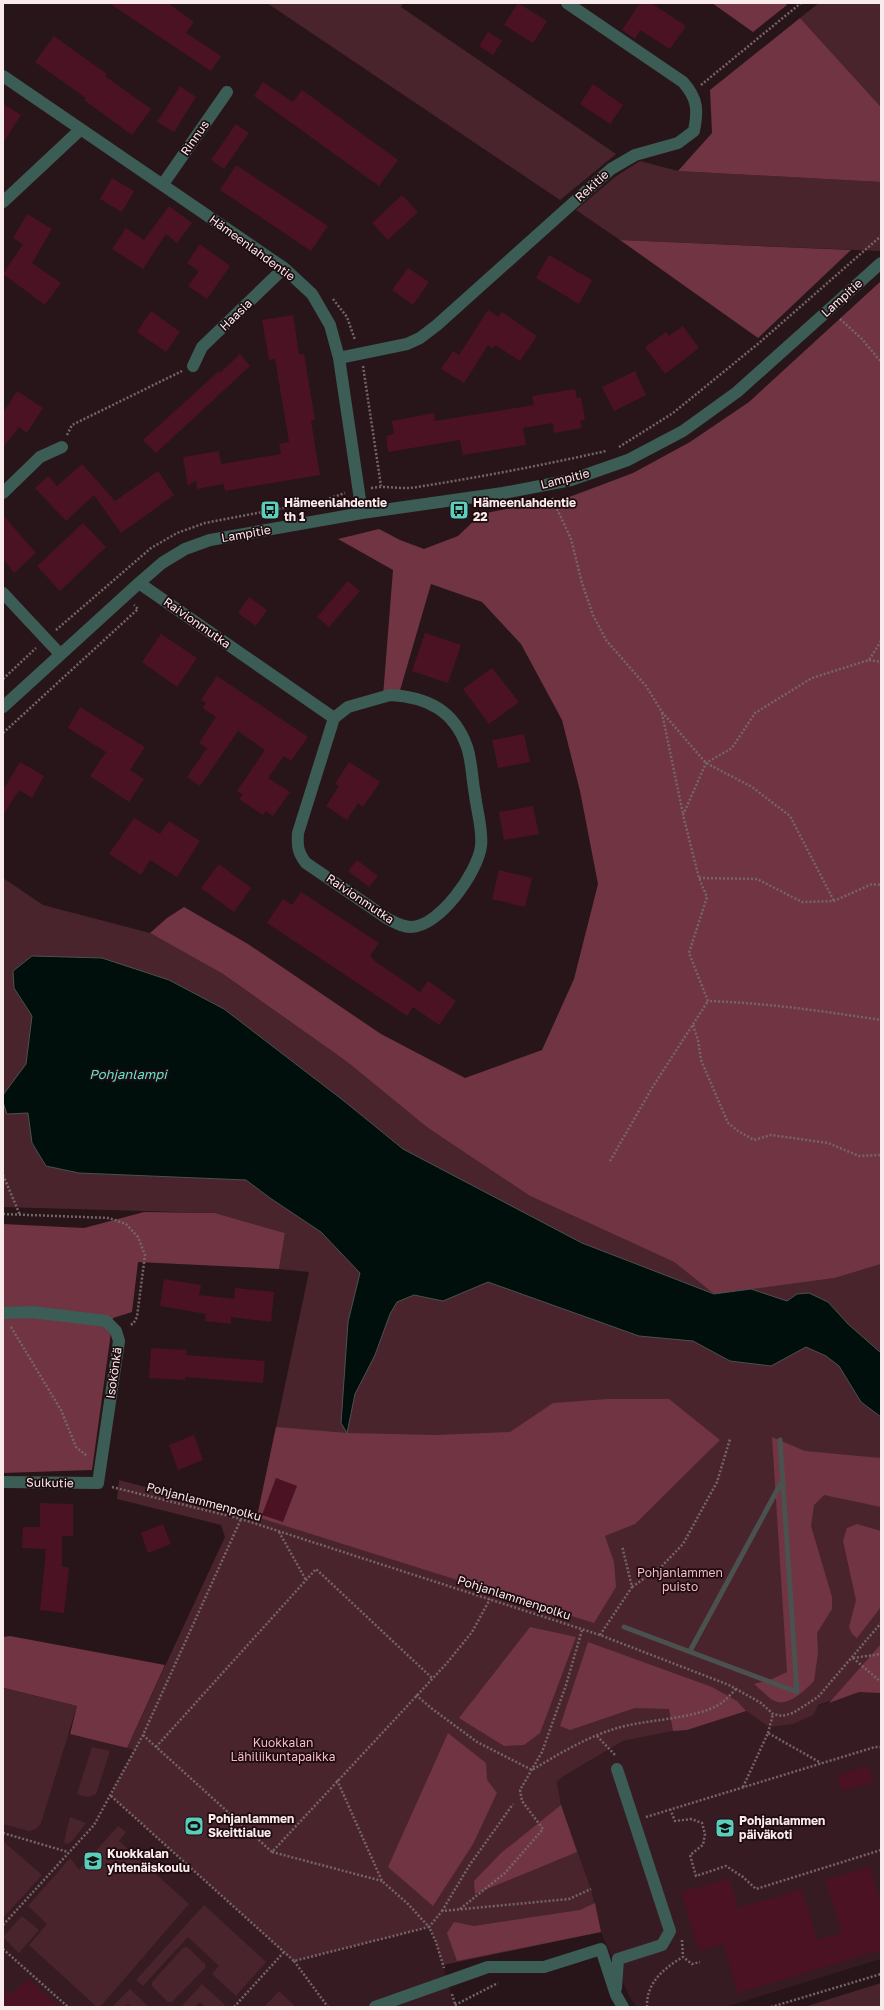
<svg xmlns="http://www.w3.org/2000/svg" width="884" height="2010" font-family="'Golos Text',sans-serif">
<rect width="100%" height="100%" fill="#281519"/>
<path fill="#361c22" d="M3,1690L70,1734L134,1750L294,1961L429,1927L436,1942L455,2007H3Z
M859,1692L881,1693V1959L725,2007H637L630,1998L601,1932L591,1889L561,1805L557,1782L562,1777L623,1741L673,1731L687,1730L746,1711L769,1727L818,1706Z"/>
<path fill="#49242d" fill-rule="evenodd" d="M267,3H403L401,7L616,154L560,200Z
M819,3H881V107L800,18Z
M640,161L678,171L881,182V251L620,240L576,210L615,177Z
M3,878L43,905L150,933L223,974L346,1061L428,1128L530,1196L674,1262L714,1294L665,1326L730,1361L797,1294L787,1301L751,1289L835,1278L881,1264V1693L859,1692L818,1705L813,1715L793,1724L769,1727L746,1711L687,1730L673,1731L623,1741L562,1777L557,1782L561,1805L591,1889L601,1932L443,1965L436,1942L429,1927L294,1961L111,1796L134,1750L127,1748L225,1537L221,1525L117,1499L119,1480L257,1517L309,1272L279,1269L285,1233L215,1213L3,1207ZM169,980L224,1009L344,1101L401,1147L391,1216L351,1263L321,1232L270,1198L246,1180L79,1173L46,1166Z
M3,1688L77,1706L41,1823L36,1829L29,1831L3,1824Z
M92,1747L110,1751L96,1794C89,1798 84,1797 77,1794Z
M70,1817L86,1823L72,1841L67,1844L64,1842Z
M118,1826L126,1832L119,1841L189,1904L100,2007H97L29,1945L47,1924L28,1906L70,1858L79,1870Z
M3,1841L42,1875L3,1918Z
M204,1905L266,1962L236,1996L212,1974L219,1966L188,1937L143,1986L136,1980Z
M22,1916L39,1930L19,1953L3,1937Z
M187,1947L205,1964V1968L172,2002H168L152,1986V1982L183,1948Z
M881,1983V2007H804Z
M202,1984L227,2007H205L200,2002L195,2007H181Z
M130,1989L149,2007H131L128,2004L125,2007H112Z
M279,1991L296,2007H264Z"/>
<path fill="#703443" d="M712,3H785L787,5L753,32Z
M800,18L881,107V182L678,171L712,133L710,90Z
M620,240L851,250L758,338Z
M881,281V1264L835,1278L714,1294L674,1262L530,1196L428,1128L346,1061L223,974L150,933L167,918L184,907L248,944L381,1034L465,1078L542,1050L574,979L598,884L580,791L562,720L521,644L482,602L431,584L399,694L383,696L393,570L338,539L379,529L400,540L424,549L458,536L481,514L572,496L633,473L690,442L749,402Z
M144,1212L215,1213L285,1233L279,1269L138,1262L132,1312L113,1318L92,1470L3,1473V1224L84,1228Z
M607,1399H669L720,1440L635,1524L605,1536L614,1562L616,1587L594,1623L257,1517L276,1427L347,1433L436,1435L510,1432L553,1403Z
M772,1437L805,1451L881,1458V1507L824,1495L814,1505L811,1526L832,1597V1609L817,1633L818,1653L814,1681C804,1691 786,1710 771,1699C765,1694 760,1689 754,1684L772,1679L787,1672Z
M857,1524L881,1531V1607L857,1638L852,1634L849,1627L856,1600L843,1541L847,1528Z
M530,1627L576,1637L540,1733L524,1745L504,1746L459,1718Z
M10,1636L165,1665L127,1748L70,1734L77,1706L4,1688L3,1690V1637Z
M588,1642L712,1687L737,1701L746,1711L687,1730L673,1731L669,1709L635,1708L570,1730L560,1726Z
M881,1644V1693L859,1692L829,1703Z
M448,1733L486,1763L487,1780L497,1793L473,1844L433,1906L388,1867Z
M561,1805L577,1852L475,1894L474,1881L501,1853Z
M595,1903L601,1932L457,1961L447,1933L454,1922L474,1926L580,1910Z"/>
<path fill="#000f0c" stroke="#4b514f" d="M32,956L102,958L169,980L224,1009L344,1101L403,1149L582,1243L714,1294L751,1289L787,1301L797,1294L809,1293L828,1302L848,1324L881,1353V1417L861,1402L839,1366L826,1356L806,1347L771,1366L730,1361L693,1341L639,1336L488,1282L443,1301L414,1295L397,1302L390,1314L375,1355L355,1394L347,1433L341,1423L348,1322L360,1273L321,1232L270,1198L246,1180L79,1173L46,1166L32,1143L28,1113L7,1114L3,1102V1095L26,1064L32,1016L14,988L13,971Z"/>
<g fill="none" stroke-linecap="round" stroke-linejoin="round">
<path stroke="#4b514f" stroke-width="5" d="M624,1627L797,1692L780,1440
M690,1651L781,1483"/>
</g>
<path fill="#4b1223" d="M109,3H168L194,22L186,33L221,56L211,71Z
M518,3L547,21L533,43L504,25Z
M640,3H651L686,26L670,49L640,30L635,39L622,30Z
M488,32L502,41L493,55L479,46Z
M54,36L107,74L105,76L151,109L132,135L84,100L86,98L35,62Z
M263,82L293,102L302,90L398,160L379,186L254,96Z
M593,84L623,105L610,124L580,104Z
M180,86L196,97L174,132L157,122Z
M3,104L21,115L3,143Z
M236,124L249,133L224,169L211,160Z
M236,165L328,226L311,251L220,190Z
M112,178L134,191L122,212L100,199Z
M402,195L418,212L388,240L372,223Z
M169,206L192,223L177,243L166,234L143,269L112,249L126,228L144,240Z
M27,214L52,229L32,263L61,283L45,305L3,274L23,244L13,238Z
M200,244L230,266L207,299L188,286L199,271L187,263Z
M549,255L592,280L579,304L536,278Z
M408,268L429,282L413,305L392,290Z
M488,310L498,317L502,312L537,336L520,361L495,345L493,349L488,345L464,383L441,369L453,351L459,355Z
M151,311L180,332L166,352L137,332Z
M293,315L299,354H304L315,420L311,421L320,475L225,491L224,484L197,489L196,480L188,486L183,457L219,451L221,464L281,454L279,444L289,442L275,359L269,360L262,320Z
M683,326L699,348L665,374L645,347L666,332L669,336Z
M240,354L250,366L156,453L143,440L219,371L220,373Z
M635,371L646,395L614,411L602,387Z
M575,389L577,399L581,397L585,420L580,421L582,428L554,433L553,423L523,428L526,445L463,455L460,440L388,452L386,436L394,434L392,421L434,413L435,421L534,405L532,396Z
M17,391L43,408L27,433L19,427L3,447V413Z
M82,464L115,501L158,471L174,495L121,533L94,495L66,521L35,488L48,476L57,486Z
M3,515L36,553L14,573L3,559Z
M83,523L106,547L60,591L37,566Z
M348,581L360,591L329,627L317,617Z
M249,597L267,610L256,626L238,613Z
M425,633L461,645L448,683L412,671Z
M161,634L197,658L177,687L142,662Z
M492,668L519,702L489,724L463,689Z
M217,676L308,737L291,761L284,756L268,778L290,792L273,816L266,811L263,815L239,799L243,795L237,791L265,750L238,731L200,786L187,777L207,748L199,743L216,717L203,708L206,703L201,700Z
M80,707L145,747L130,770L144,779L129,802L90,776L106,752L68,728Z
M524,734L530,762L498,768L492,740Z
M20,762L44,776L32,798L19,790L3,815V790Z
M349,762L380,782L363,807L358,803L347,820L326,806L339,786L335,784Z
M533,806L539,834L504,840L499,812Z
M134,818L160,834L169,821L200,841L177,877L150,860L141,875L109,854Z
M357,860L378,876L369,887L348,871Z
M219,864L251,888L234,912L201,888Z
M499,870L532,878L525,907L492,899Z
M301,892L379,943L370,956L376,962L420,992L428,981L456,1001L439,1025L413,1007L407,1016L267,923L283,899L292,905Z
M164,1279L201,1285L199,1295L234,1299L235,1288L274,1292L271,1322L231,1317V1324L205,1321L206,1314L160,1306Z
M151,1348L187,1350L186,1355L265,1361L263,1383L185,1377V1380L149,1378Z
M194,1435L203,1460L178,1470L169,1445Z
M276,1478L297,1486L283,1522L262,1515Z
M40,1503L73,1504V1536H62V1567H69L64,1613L40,1610L46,1549L22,1548L23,1527H40Z
M163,1524L171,1544L148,1553L141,1533Z
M869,1766L874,1782L842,1791L837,1775Z
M870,1867L881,1905V1950L738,1993L723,1944L699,1951L681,1892L729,1878L738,1908L802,1889L817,1940L842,1933L825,1880Z
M28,1979L60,2007H3V1991L12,1994Z"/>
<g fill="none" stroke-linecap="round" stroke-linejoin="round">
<path stroke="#766568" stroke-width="2.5" stroke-dasharray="2 2" stroke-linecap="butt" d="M701,85L801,3
M333,299L347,317L355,340
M840,319L862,339L881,362
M363,366L381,486
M67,435L72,425L182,371
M619,447L673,413L759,343L881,236
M371,488C387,485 402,490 417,487C481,477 543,465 606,451
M552,498L571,539L582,583L593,615L606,640L646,686L662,712L706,763L752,787L790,816L834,901
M56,630L151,548L177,533L205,523L325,500L345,493
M881,641L869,660L812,678L755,713L732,748L706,763L683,815L699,878L707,897L689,953L708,1001C767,1003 822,1011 881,1020
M869,660L881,662
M3,679L36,648
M662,713L683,814
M3,733L138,609L134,605
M699,878L757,879L802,902L834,901L872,884L881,885
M693,1025L698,1040L701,1060L728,1123L738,1131L754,1140L771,1135L828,1143L859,1156L881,1155
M610,1161L652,1088L708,1001
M3,1175L20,1215
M3,1214L109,1218L126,1224L138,1237L145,1255L137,1317L133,1324L129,1325
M11,1327L61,1410L76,1447L87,1456
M112,1487L241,1519L600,1635L729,1685L761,1703L773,1714L782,1716L793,1713L818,1697L881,1623
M279,1532L306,1580
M632,1587L662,1566L683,1544L717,1482L730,1439
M600,1635L632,1587L622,1546
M853,1658L881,1682
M853,1658L881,1654
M416,1695L431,1708L477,1742L532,1770C557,1755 585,1738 614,1729C644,1719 694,1720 720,1704C726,1700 731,1694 736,1689
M768,1733L773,1714
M143,1735L272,1852L447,1663L472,1632L490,1599
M597,1736L616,1756
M156,1747L316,1569L432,1678
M337,1780L382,1881L408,1904L429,1927L442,1911L569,1899L591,1889
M743,1787L768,1733L821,1763
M111,1796L294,1961L429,1927L436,1942L444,1968
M670,1809L675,1821L691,1819L702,1823L705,1834L703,1845L690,1855L696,1876L726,1866L743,1877L756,1889L881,1850
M646,1817L875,1747H881
M3,1833L68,1852
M272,1852L382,1881
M460,1909L505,1873L543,1829L522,1801L520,1790L542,1752L566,1685L582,1630
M442,1911L469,1866L513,1804
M3,1925L94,1825L143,1735L241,1519
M682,1940L683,1957L692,1964L700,1962
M3,1949L68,2007
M294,1961L328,2007
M452,1994L456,2007
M455,2005L498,1983
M234,2007L284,1952
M647,2007C646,1983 664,1968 683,1957
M771,2007L881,1974"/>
<path stroke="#3c5c56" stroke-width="12" d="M3,76L284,268L312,294L330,325L339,358L362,513
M163,184L227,92
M3,202L81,129
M339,358L407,344L420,338L437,325L611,169L635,155L678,143L694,131C698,110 698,99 683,82L567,3
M193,366L202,347L284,268
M3,493L40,457L62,447
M139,583L334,718
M3,593L60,654
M390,695C427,697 454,710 467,747C472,762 472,780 475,795C477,811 483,831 481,846C478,872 439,927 411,927C402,927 396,923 388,919L306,863C298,853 297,846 298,833L334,718L348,707Z
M3,707L139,583L162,563L185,549L210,540L362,513L503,493L571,480L628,460L683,431L737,392L881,263
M3,1313L32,1312L106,1321L116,1331L119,1341L98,1483L3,1482
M616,1988L618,1959L662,1945L670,1931L617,1769
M375,2007L488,1967H544L601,1949L616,1995L623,2007"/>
</g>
<defs>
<symbol id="bus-square" viewBox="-11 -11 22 22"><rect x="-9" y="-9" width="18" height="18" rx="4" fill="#5bcebb" stroke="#1e0c10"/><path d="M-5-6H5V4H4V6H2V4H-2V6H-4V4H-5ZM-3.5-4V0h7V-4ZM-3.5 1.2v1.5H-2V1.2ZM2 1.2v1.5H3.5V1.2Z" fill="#111"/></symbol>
<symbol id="stadium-square" viewBox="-11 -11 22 22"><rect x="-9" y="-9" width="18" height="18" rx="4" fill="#5bcebb" stroke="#1e0c10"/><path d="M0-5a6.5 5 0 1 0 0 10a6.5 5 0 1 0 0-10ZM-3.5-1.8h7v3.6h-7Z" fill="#111"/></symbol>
<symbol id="school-square" viewBox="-11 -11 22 22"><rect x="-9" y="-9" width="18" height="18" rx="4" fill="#5bcebb" stroke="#1e0c10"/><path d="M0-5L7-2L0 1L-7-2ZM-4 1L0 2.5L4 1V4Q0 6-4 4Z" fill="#111"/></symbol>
</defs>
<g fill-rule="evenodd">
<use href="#bus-square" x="259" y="499" width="22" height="22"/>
<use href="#bus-square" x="448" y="499" width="22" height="22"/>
<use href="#stadium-square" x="183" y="1815" width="22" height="22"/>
<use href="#school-square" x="714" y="1817" width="22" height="22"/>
<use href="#school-square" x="82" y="1850" width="22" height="22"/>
</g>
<g text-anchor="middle" stroke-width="3.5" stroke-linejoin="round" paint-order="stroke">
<g font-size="12" fill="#f9eaec" stroke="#1e0c10">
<text transform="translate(195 138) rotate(-55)" y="4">Rinnus</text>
<text transform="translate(592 186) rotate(-42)" y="4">Rekitie</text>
<text transform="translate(252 248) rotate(36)" y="4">Hämeenlahdentie</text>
<text transform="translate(842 298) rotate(-42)" y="4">Lampitie</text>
<text transform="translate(236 315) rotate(-44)" y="4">Haasia</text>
<text transform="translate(565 479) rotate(-14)" y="4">Lampitie</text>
<text transform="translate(246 534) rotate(-10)" y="4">Lampitie</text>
<text transform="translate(197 623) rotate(35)" y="4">Raivionmutka</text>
<text transform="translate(360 899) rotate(34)" y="4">Raivionmutka</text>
<text transform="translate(114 1373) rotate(-82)" y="4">Isokönkä</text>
<text transform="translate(50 1483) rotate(1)" y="4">Sulkutie</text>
<text transform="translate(204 1502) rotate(15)" y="4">Pohjanlammenpolku</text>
<text transform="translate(514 1598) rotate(18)" y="4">Pohjanlammenpolku</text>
</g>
<g font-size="12" font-weight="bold" fill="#f9eaec" stroke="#1e0c10" text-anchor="start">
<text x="284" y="507">Hämeenlahdentie<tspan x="284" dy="14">th 1</tspan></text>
<text x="473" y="507">Hämeenlahdentie<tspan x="473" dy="14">22</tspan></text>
<text x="208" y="1823">Pohjanlammen<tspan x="208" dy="14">Skeittialue</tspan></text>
<text x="739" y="1825">Pohjanlammen<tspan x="739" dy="14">päiväkoti</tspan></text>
<text x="107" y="1858">Kuokkalan<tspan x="107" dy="14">yhtenäiskoulu</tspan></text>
</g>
<g font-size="12" fill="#f6bbc6" stroke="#1e0c10">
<text x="680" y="1577">Pohjanlammen<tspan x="680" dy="14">puisto</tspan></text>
<text x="283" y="1747">Kuokkalan<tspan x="283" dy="14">Lähiliikuntapaikka</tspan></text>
</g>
<g font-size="13" font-style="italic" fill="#66e4cf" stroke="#1e0c10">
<text x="128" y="1079">Pohjanlampi</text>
</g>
</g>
<rect width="884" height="2010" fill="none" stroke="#f9eaec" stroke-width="8"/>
</svg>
